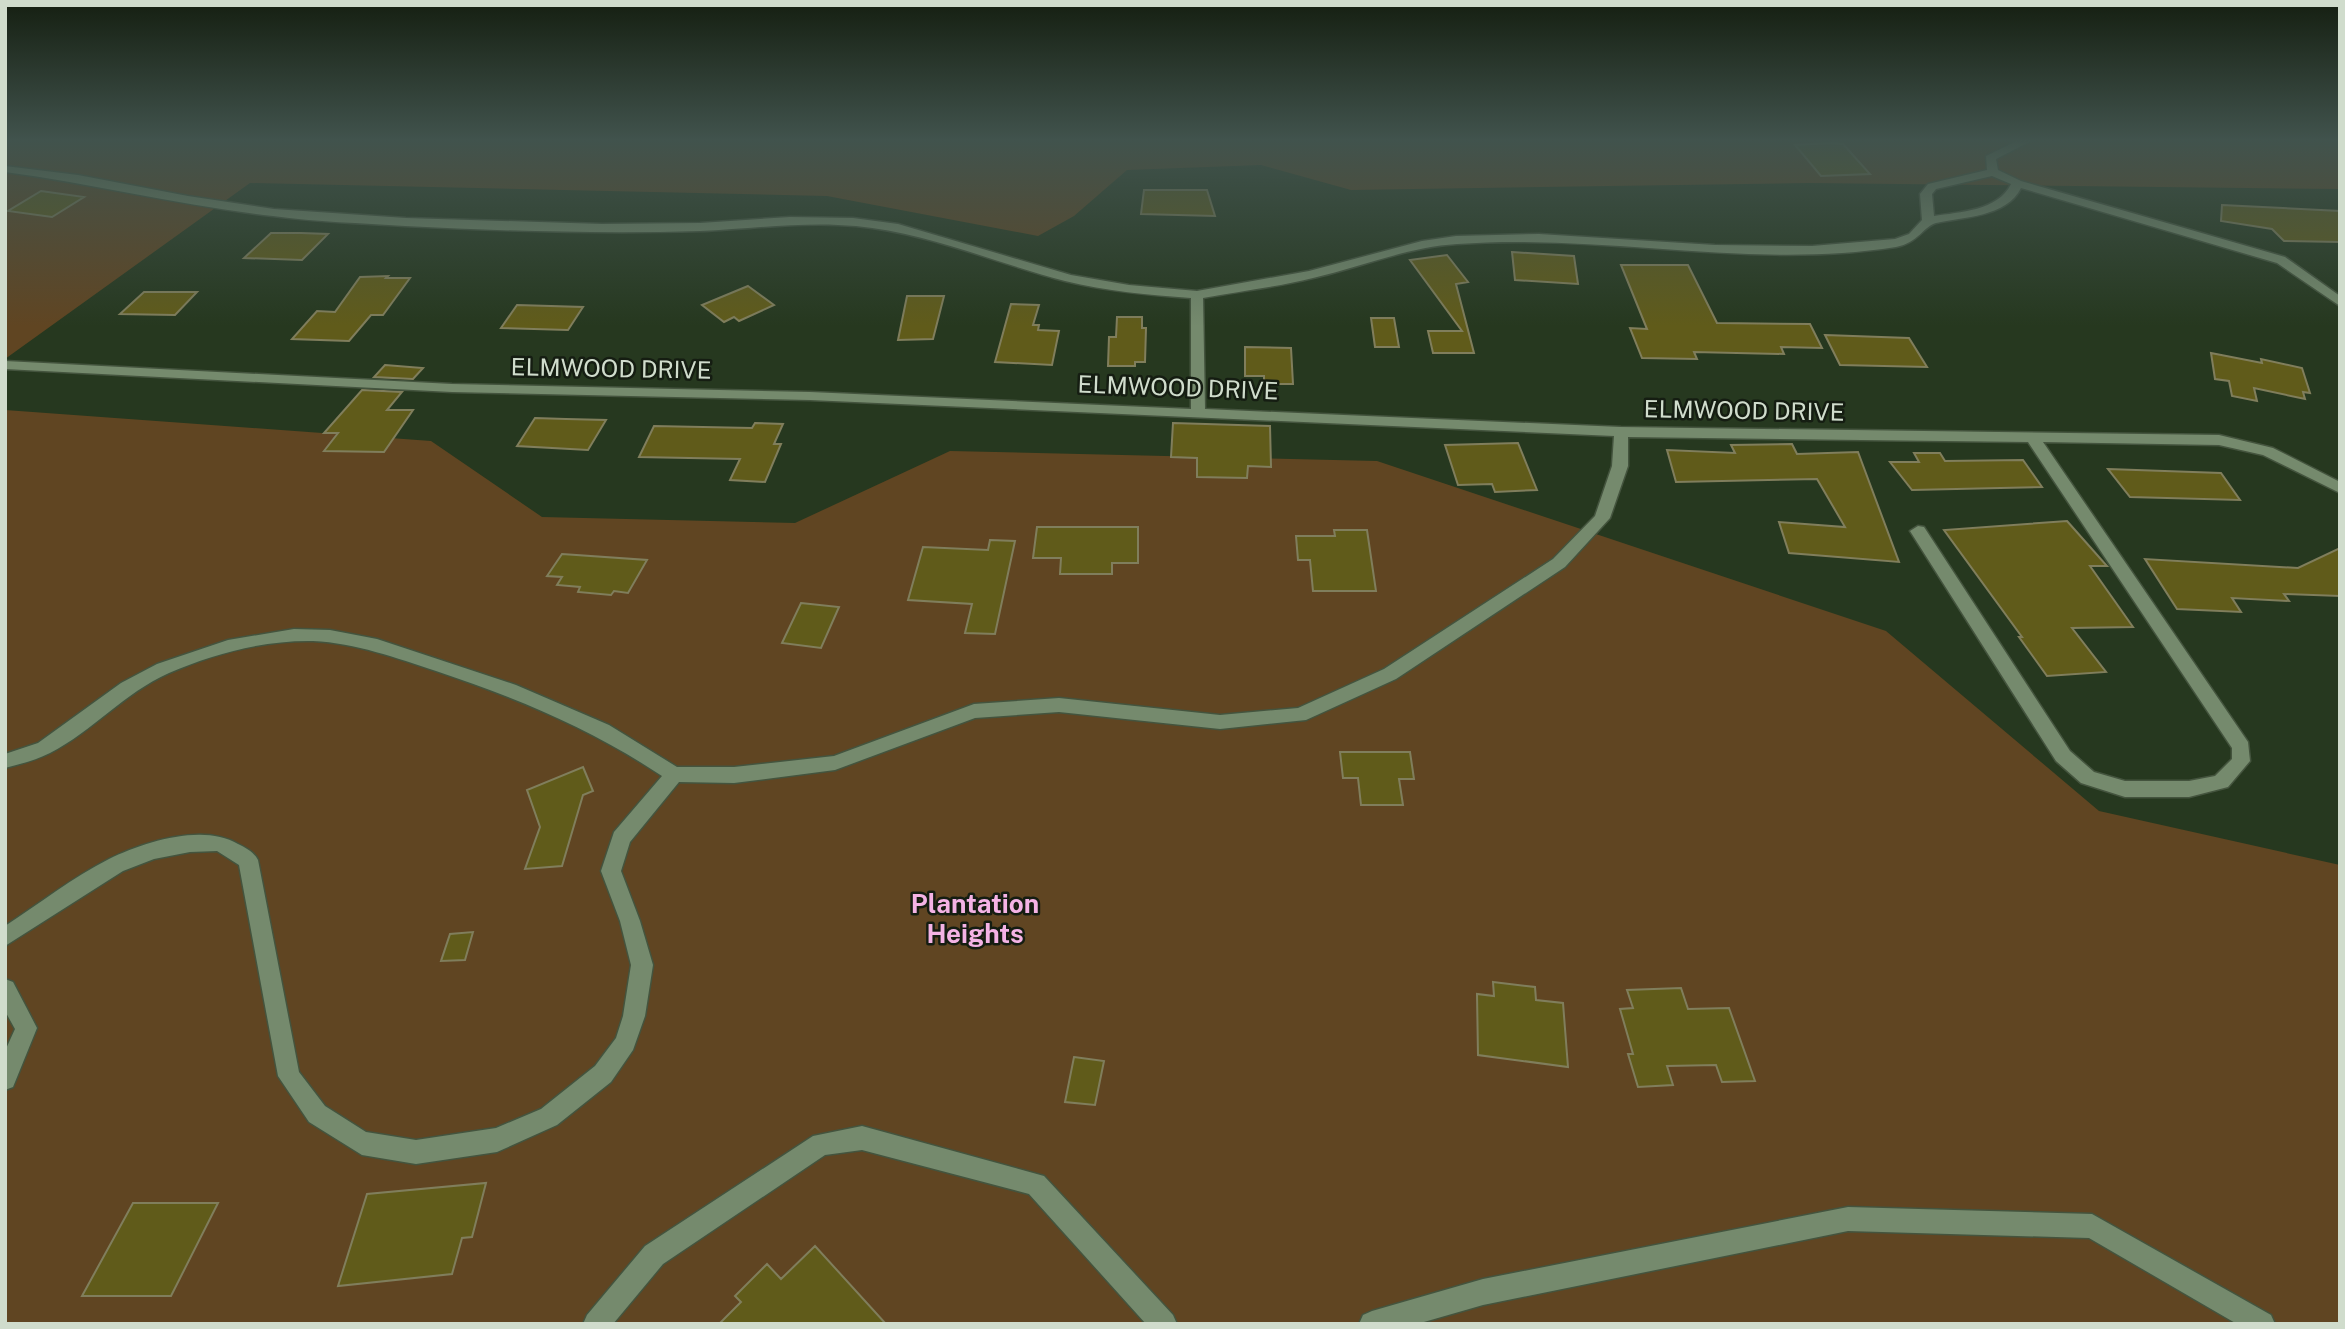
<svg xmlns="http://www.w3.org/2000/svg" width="2345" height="1329" font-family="'Public Sans',sans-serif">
<rect width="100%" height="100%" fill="#26381f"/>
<path fill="#604522" d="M5,140H2340V189L1809,183L1351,190L1261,165L1127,170L1074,216L1038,236L827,196L250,183L5,359Z
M5,410L431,441L542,517L795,523L950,451L1377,461L1886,631L2099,811L2340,865V1324H5Z"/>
<path fill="#605b1a" stroke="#807e5c" stroke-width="2" d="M1832,143L1843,144L1870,174L1821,176L1795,145Z
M1144,190H1207L1215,216L1141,214Z
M41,191L84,197L52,217L8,211Z
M2222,205L2340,211V242L2284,241L2272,229L2221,221Z
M271,233H301L328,234L302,260L244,258Z
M1512,252L1574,256L1578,284L1515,280Z
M1447,255L1468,282L1456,284L1474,353H1433L1428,331H1462L1410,260Z
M1621,265H1688L1717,323L1810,324L1822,348L1781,347L1784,354L1694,352L1697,359L1642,358L1630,328L1647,329Z
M388,276L386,278H410L383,315H371L349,341L292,339L317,311L335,312L360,277Z
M748,286L774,305L739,321L734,317L724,322L702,305Z
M144,292H197L175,315L120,314Z
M907,296H944L933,339L898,340Z
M1011,304L1039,305L1033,325H1039L1038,330L1059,331L1052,365L995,362Z
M517,305L583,307L568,330L501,328Z
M1117,317H1142V328H1146L1145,362H1135V366H1108L1109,337H1116Z
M1371,318H1394L1399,347H1375Z
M1825,335L1909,338L1927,367L1840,365Z
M1245,347L1291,348L1293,384H1264V376H1245Z
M2211,353L2262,363L2261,359L2302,368L2310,393L2303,392L2305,399L2254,388L2257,401L2232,396L2229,381L2215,379Z
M385,365L423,368L413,379L374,377Z
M362,390L402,392L387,410H413L384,452L324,451L338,433H324Z
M535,418L566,419L606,420L588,450L517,446Z
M755,423L783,424L774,444H781L765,482L730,480L740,459L639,457L654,426L752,428Z
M1173,423L1270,426L1271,467L1248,466L1247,478L1197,477V458L1171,457Z
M1518,443L1537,490L1495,492L1492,484L1458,485L1445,445Z
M1792,444L1797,454L1858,452L1899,562L1789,553L1779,522L1845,527L1817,479L1676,482L1667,450L1735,453L1731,445Z
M1914,453H1940L1945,461L2023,460L2042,487L1912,490L1890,462H1919Z
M2108,469L2221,473L2240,500L2130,497Z
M2067,521L2107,566H2090L2133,627L2072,628L2106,672L2047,676L2019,637H2022L1944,530Z
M1037,527H1138V563H1112V574H1060L1061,558H1033Z
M1334,530H1367L1376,591H1313L1310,560H1298L1296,536H1335Z
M990,540L1015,541L995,634L965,633L972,604L908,600L923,547L988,550Z
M2340,548V596L2284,594L2289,601L2232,598L2241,612L2177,609L2145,559L2298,568Z
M562,554L647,560L628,593L614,591L611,595L578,592L580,587L557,585L562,577L547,576Z
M801,603L839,607L821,648L782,643Z
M1340,752H1410L1414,779H1399L1403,805H1361L1358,778H1343Z
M583,767L593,791L583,795L562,866L525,869L540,827L527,790Z
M473,932L465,960L441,961L450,934Z
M1493,982L1535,987L1536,1000L1563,1003L1568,1067L1478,1055L1477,994L1494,996Z
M1681,988L1688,1009L1729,1008L1755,1081L1722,1082L1716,1065L1667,1066L1673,1085L1638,1087L1628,1054H1633L1620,1009L1633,1008L1627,990Z
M1074,1057L1104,1061L1095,1105L1065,1102Z
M486,1183L472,1237L462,1238L452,1274L338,1286L367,1194Z
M133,1203H218L171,1296H82Z
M815,1246L886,1324H719L741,1302L735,1296L767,1264L781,1279Z"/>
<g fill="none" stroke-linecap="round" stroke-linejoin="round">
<defs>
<path id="minor" d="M2019,140H2033L1996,159L1998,170L2021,181L2285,257L2340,296V306L2277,263L2021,188C2007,217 1963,217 1936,223C1924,226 1918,243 1896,247C1751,270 1603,233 1457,244C1408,247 1361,267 1313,278C1277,287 1240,291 1203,298L1205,409L1621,427L2219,435L2273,448L2340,482V493L2263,455L2219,445L2043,442L2248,742L2250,761L2228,787L2189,797H2125L2081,783L2056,761L1910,531L1918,526L1924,527L2070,751L2094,772L2125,781H2189L2215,776L2232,759V748L2028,442L1628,437V466L1610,518L1565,567L1396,679L1306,720L1220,729L1059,712L975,718L835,770L734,783L679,782L630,842L621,871L640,921L653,965L645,1016L633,1050L611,1082L557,1125L497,1152L416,1164L362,1155L309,1122L278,1076L239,865L217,851L190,852L154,859L123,871L5,946V926C39,904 73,877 109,859C144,842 203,823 238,844C246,848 254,852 258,860L299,1072L325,1106L366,1132L416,1140L496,1128L541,1109L595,1066L616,1038L623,1016L631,965L620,921L601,871L614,832L662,776C591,729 517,698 436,671C396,658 356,643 313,641C264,640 213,654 169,673C124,693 93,731 50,753C36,760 21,764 5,768V754L38,743L121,683L157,664L228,640L294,629L330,630L377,639L516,685L609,725L677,767H734L834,756L974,704L1059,698L1220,715L1298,708L1384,669L1553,559L1595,516L1612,466L1614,436L810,400L452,392L5,369V361L452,384L810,392L1191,409V298C1149,295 1106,291 1065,281C996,263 928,233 856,226C804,221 752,229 700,231C602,234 503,231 405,226C361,223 316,222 273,216C183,206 95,184 5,172V166L78,175L188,196L274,209L406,218L602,224L700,223L790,217L853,218L898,224L1071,275L1129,285L1197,291L1309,271L1422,241L1456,236L1539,234L1715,245L1812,246L1895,239L1909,234L1922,220L1920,194L1928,184L1987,170L1986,156ZM1992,176L2011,184C1998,211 1959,212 1934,216L1932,194L1936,189Z
M5,979L13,982L37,1028L13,1087L5,1090V1051L15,1029L5,1011Z
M862,1126L1044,1176L1173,1315L1177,1324H1146L1029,1194L862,1150L825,1155L663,1264L613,1324H583L587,1315L645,1246L813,1136Z
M1848,1207L2092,1214L2271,1315L2275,1324H2237L2089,1238L1848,1231L1483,1305L1417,1324H1359L1363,1315L1372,1311L1483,1279Z"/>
</defs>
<use href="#minor" stroke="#44543e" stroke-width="3"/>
<use href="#minor" fill="#758a6d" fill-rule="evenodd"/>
</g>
<linearGradient id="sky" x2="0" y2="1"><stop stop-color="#151f11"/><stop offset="0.43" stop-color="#41534d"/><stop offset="1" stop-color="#41534d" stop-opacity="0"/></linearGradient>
<rect width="2345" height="326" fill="url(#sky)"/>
<g text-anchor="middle" stroke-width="5" stroke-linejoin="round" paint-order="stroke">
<g font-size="24" fill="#d0dccc" stroke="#151d12">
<text transform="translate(611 369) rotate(1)" y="8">ELMWOOD DRIVE</text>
<text transform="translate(1178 388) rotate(2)" y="8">ELMWOOD DRIVE</text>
<text transform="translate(1744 411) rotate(1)" y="8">ELMWOOD DRIVE</text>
</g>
<g font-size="26" font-weight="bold" fill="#f4b3e5" stroke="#151d12">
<text x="975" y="913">Plantation<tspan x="975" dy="30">Heights</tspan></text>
</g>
</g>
<rect width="2345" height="1329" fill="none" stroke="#d0dccc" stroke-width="14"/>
</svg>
